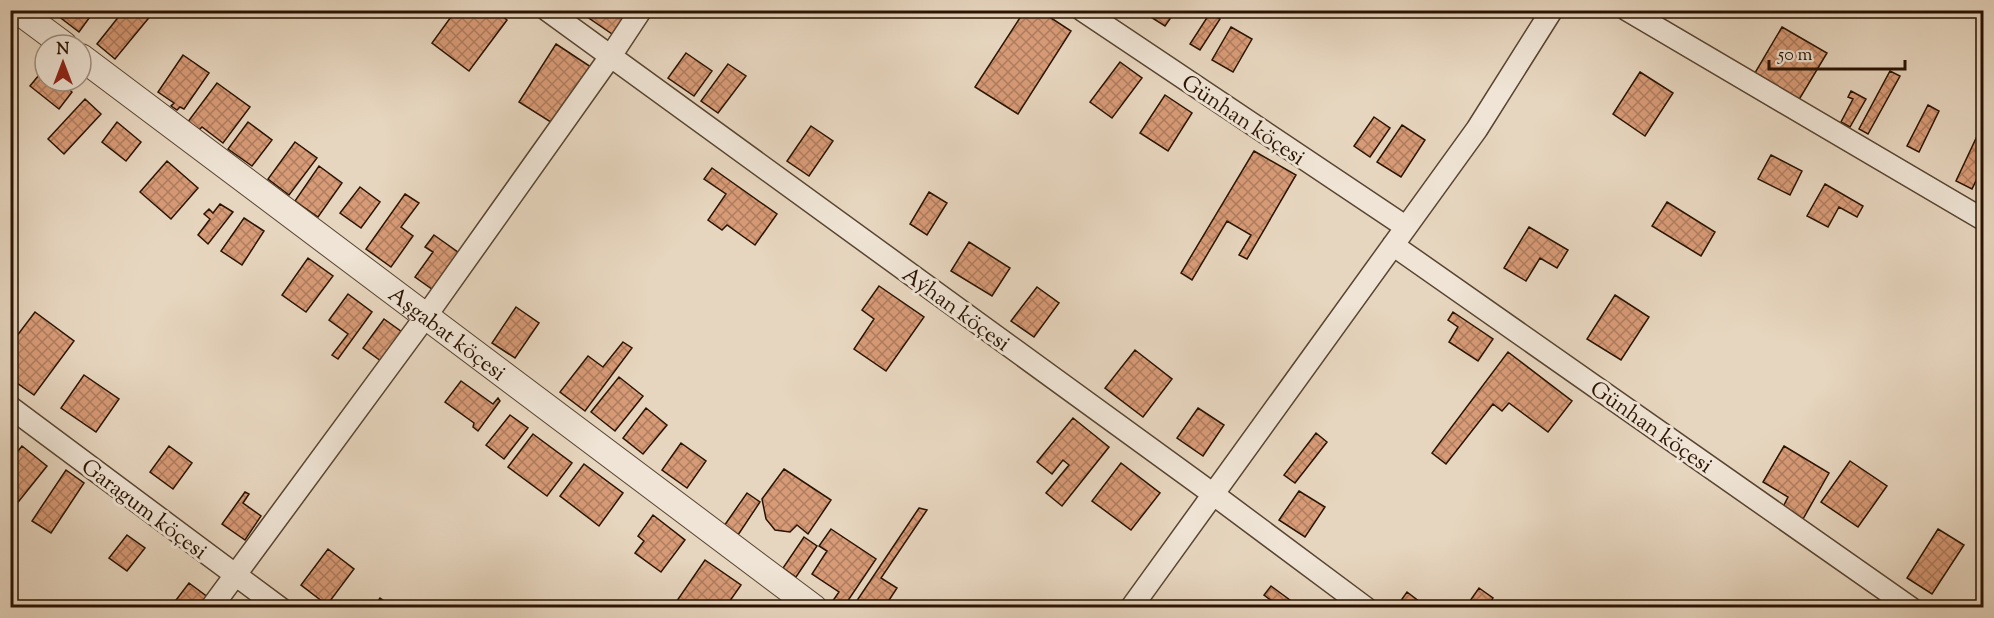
<svg xmlns="http://www.w3.org/2000/svg" width="1994" height="618" font-family="'Sorts Mill Goudy',serif">
<defs>
<pattern id="building-cross-hatch" width="8" height="8" patternUnits="userSpaceOnUse" patternTransform="scale(1.5)"><rect width="8" height="8" fill="#d89b77"/><path d="M0 0l8 8M0 8l8-8" fill="none" stroke="#af7d5f"/></pattern>
</defs>
<rect width="100%" height="100%" fill="#e7d6bf"/>
<filter id="stains"><feTurbulence type="fractalNoise" baseFrequency=".00333" numOctaves="4"/><feColorMatrix values="0 0 0 0 .2 0 0 0 0 .09 0 0 0 0 .02 0 0 0 .5 -.17"/></filter>
<radialGradient id="worn" r=".72"><stop offset=".6" stop-color="#630" stop-opacity="0"/><stop offset="1" stop-color="#630" stop-opacity=".3"/></radialGradient>
<path fill="url(#building-cross-hatch)" stroke="#2a1302" stroke-width="1.5" d="M54,10H95L79,32L53,12Z
M124,10H148L152,14L115,59L97,44Z
M456,10H495L507,20L469,71L432,43Z
M577,10H631L615,36Z
M1025,10H1039L1071,31L1018,114L975,87Z
M1149,10H1163L1172,16L1165,26L1146,14Z
M1210,13L1220,19L1200,50L1190,44Z
M1231,27L1252,39L1233,72L1212,60Z
M1782,27L1827,53L1794,108L1749,83Z
M556,44L594,69L557,126L519,102Z
M686,53L712,71L694,96L668,78Z
M183,55L209,73L184,109L180,107L177,110L171,106L174,103L158,92Z
M1120,62L1142,78L1112,118L1090,102Z
M728,64L746,76L718,113L701,101Z
M44,69L45,81H59L72,92L59,109L30,86Z
M1890,71L1900,76L1868,134L1859,129Z
M1640,72L1673,93L1645,136L1613,114Z
M217,83L250,107L223,143L202,127L198,131L187,123Z
M1851,91L1866,99L1850,127L1841,122L1853,99L1848,97Z
M1165,95L1192,113L1168,151L1140,133Z
M85,99L101,114L64,154L48,139Z
M1928,105L1939,111L1919,152L1907,146Z
M1374,117L1390,128L1370,157L1354,146Z
M117,122L141,142L126,161L102,142Z
M248,122L272,140L252,166L228,149Z
M1402,125L1425,140L1401,177L1377,162Z
M811,126L833,141L809,176L787,161Z
M1979,132L1984,134V164L1972,189L1956,181Z
M295,142L317,158L289,195L268,179Z
M1254,151L1296,175L1247,259L1239,255L1251,235L1227,221L1192,280L1181,273Z
M1771,155L1802,171L1790,195L1758,179Z
M167,161L198,188L171,219L140,192Z
M319,166L342,183L318,217L295,201Z
M712,168L777,214L755,245L727,225L722,230L708,220L726,194L704,179Z
M1825,184L1863,206L1857,217L1839,207L1828,227L1807,216Z
M360,187L380,202L361,228L340,213Z
M929,192L947,203L927,235L910,224Z
M405,194L419,203L401,227L413,236L391,267L366,249Z
M1667,202L1715,232L1701,256L1652,226Z
M220,204L233,212L208,244L198,235L210,219L204,214L209,209L213,213Z
M244,218L264,231L242,265L221,251Z
M1529,227L1568,250L1557,268L1540,258L1526,281L1504,268Z
M434,235L462,255L436,292L415,277L433,252L425,247Z
M969,242L1010,268L992,296L951,271Z
M308,258L333,276L306,312L282,295Z
M879,286L924,317L886,371L854,349L874,319L862,310Z
M1037,287L1059,303L1034,337L1011,321Z
M348,294L372,312L338,359L332,355L348,334L329,320Z
M1615,295L1649,317L1621,360L1587,339Z
M516,307L539,323L515,358L492,343Z
M35,312L74,341L34,395L10,378V345Z
M1453,312L1493,339L1478,361L1449,342L1458,327L1448,320Z
M384,319L402,332L381,361L363,348Z
M623,342L632,348L585,411L560,392L588,356L603,367Z
M1135,350L1172,379L1143,417L1105,388Z
M1508,352L1572,401L1548,432L1509,403L1502,411L1493,404L1446,464L1432,453Z
M84,375L119,399L96,432L61,408Z
M619,377L643,396L615,431L591,412Z
M461,381L493,404L498,398L500,401L478,431L473,427L474,423L445,402Z
M646,408L667,425L643,454L623,438Z
M1198,408L1224,425L1203,456L1177,438Z
M510,415L528,428L504,459L486,445Z
M1073,418L1109,447L1062,506L1046,493L1069,465L1063,460L1052,474L1037,462Z
M1316,433L1327,442L1295,483L1284,475Z
M533,434L572,463L547,496L508,467Z
M681,443L706,461L687,488L662,470Z
M22,446L47,466L11,511L10,461Z
M169,446L192,463L173,489L150,472Z
M1784,446L1829,473L1803,519L1783,507L1788,497L1763,482Z
M1850,461L1887,486L1858,527L1821,502Z
M1121,463L1160,493L1131,530L1092,501Z
M584,464L623,493L599,526L560,496Z
M784,469L831,500L808,534L797,525L790,532L775,530L766,519L762,499Z
M66,470L84,483L51,533L32,521Z
M1299,491L1325,507L1305,537L1279,520Z
M245,492L249,494L243,503L261,516L245,540L222,524Z
M747,493L760,502L738,535L724,526Z
M919,508L927,510L881,578L897,588L884,608H852Z
M653,515L685,540L661,572L635,553L644,541L638,536Z
M831,529L876,559L843,608H833L830,605L839,592L812,574L827,551L819,546Z
M1938,529L1964,545L1932,594L1907,578Z
M127,535L145,548L127,571L109,558Z
M804,537L817,546L796,577L783,568Z
M328,549L354,569L327,605L301,585Z
M705,560L741,585L725,608H672Z
M189,583L209,598L202,608H170Z
M1271,586L1298,606L1297,608H1281L1264,595Z
M1479,588L1493,598L1486,608H1465Z
M1407,592L1428,608H1400L1397,606Z
M380,598L394,608H373Z"/>
<g fill="none" stroke-linecap="round" stroke-linejoin="round">
<defs>
<path id="minor" d="M547,10L1213,494L1366,608
M1082,10L1406,227
M1627,10L1984,220
M1393,245L1911,608
M10,407L280,608
M211,608L426,316L610,57L641,10
M1131,608L1477,129L1552,10"/>
<g id="tertiary">
<path d="M17,10L64,45"/>
<path id="s1" d="M81,57L814,608"/>
</g>
</defs>
<use href="#minor" stroke="#594431" stroke-width="24"/>
<use href="#tertiary" stroke="#594431" stroke-width="28"/>
<use href="#minor" stroke="#efe4d5" stroke-width="21"/>
<use href="#tertiary" stroke="#efe4d5" stroke-width="26"/>
</g>
<g text-anchor="middle" stroke-width="6" stroke-linejoin="round" paint-order="stroke">
<g font-size="22" fill="#2a1302" stroke="#efe4d5">
<text transform="translate(1244 119) rotate(34)" y="8">Günhan köçesi</text>
<text transform="translate(957 308) rotate(36)" y="8">Aýhan köçesi</text>
<text dy="8" stroke="none"><textPath href="#s1" startOffset="459">Aşgabat köçesi</textPath></text>
<text transform="translate(1652 426) rotate(35)" y="8">Günhan köçesi</text>
<text transform="translate(145 508) rotate(37)" y="8">Garagum köçesi</text>
</g>
</g>
<rect width="1994" height="618" fill="none" stroke="#e7d6bf" stroke-width="36"/>
<rect x="12" y="12" width="1970" height="594" fill="none" stroke="#2a1302" stroke-width="3"/>
<rect x="18" y="18" width="1958" height="582" fill="none" stroke="#2a1302" stroke-width="1.5"/>
<g transform="translate(63 63)"><circle r="28" fill="#efe4d5" stroke="#a09081" stroke-width="1.5"/>
<path d="M0-4.5L10 22L0 15L-10 22Z" fill="#8f2418"/>
<text y="-9" font-size="16" font-weight="bold" text-anchor="middle" fill="#2a1302">N</text>
</g>
<path d="M1769 60v9h136v-9" fill="none" stroke="#2a1302" stroke-width="3"/>
<text x="1778" y="60" font-size="18" fill="#2a1302" stroke="#efe4d5" stroke-width="4.5" paint-order="stroke">50 m</text>
<rect width="100%" height="100%" filter="url(#stains)"/>
<rect width="100%" height="100%" fill="url(#worn)"/>
</svg>
